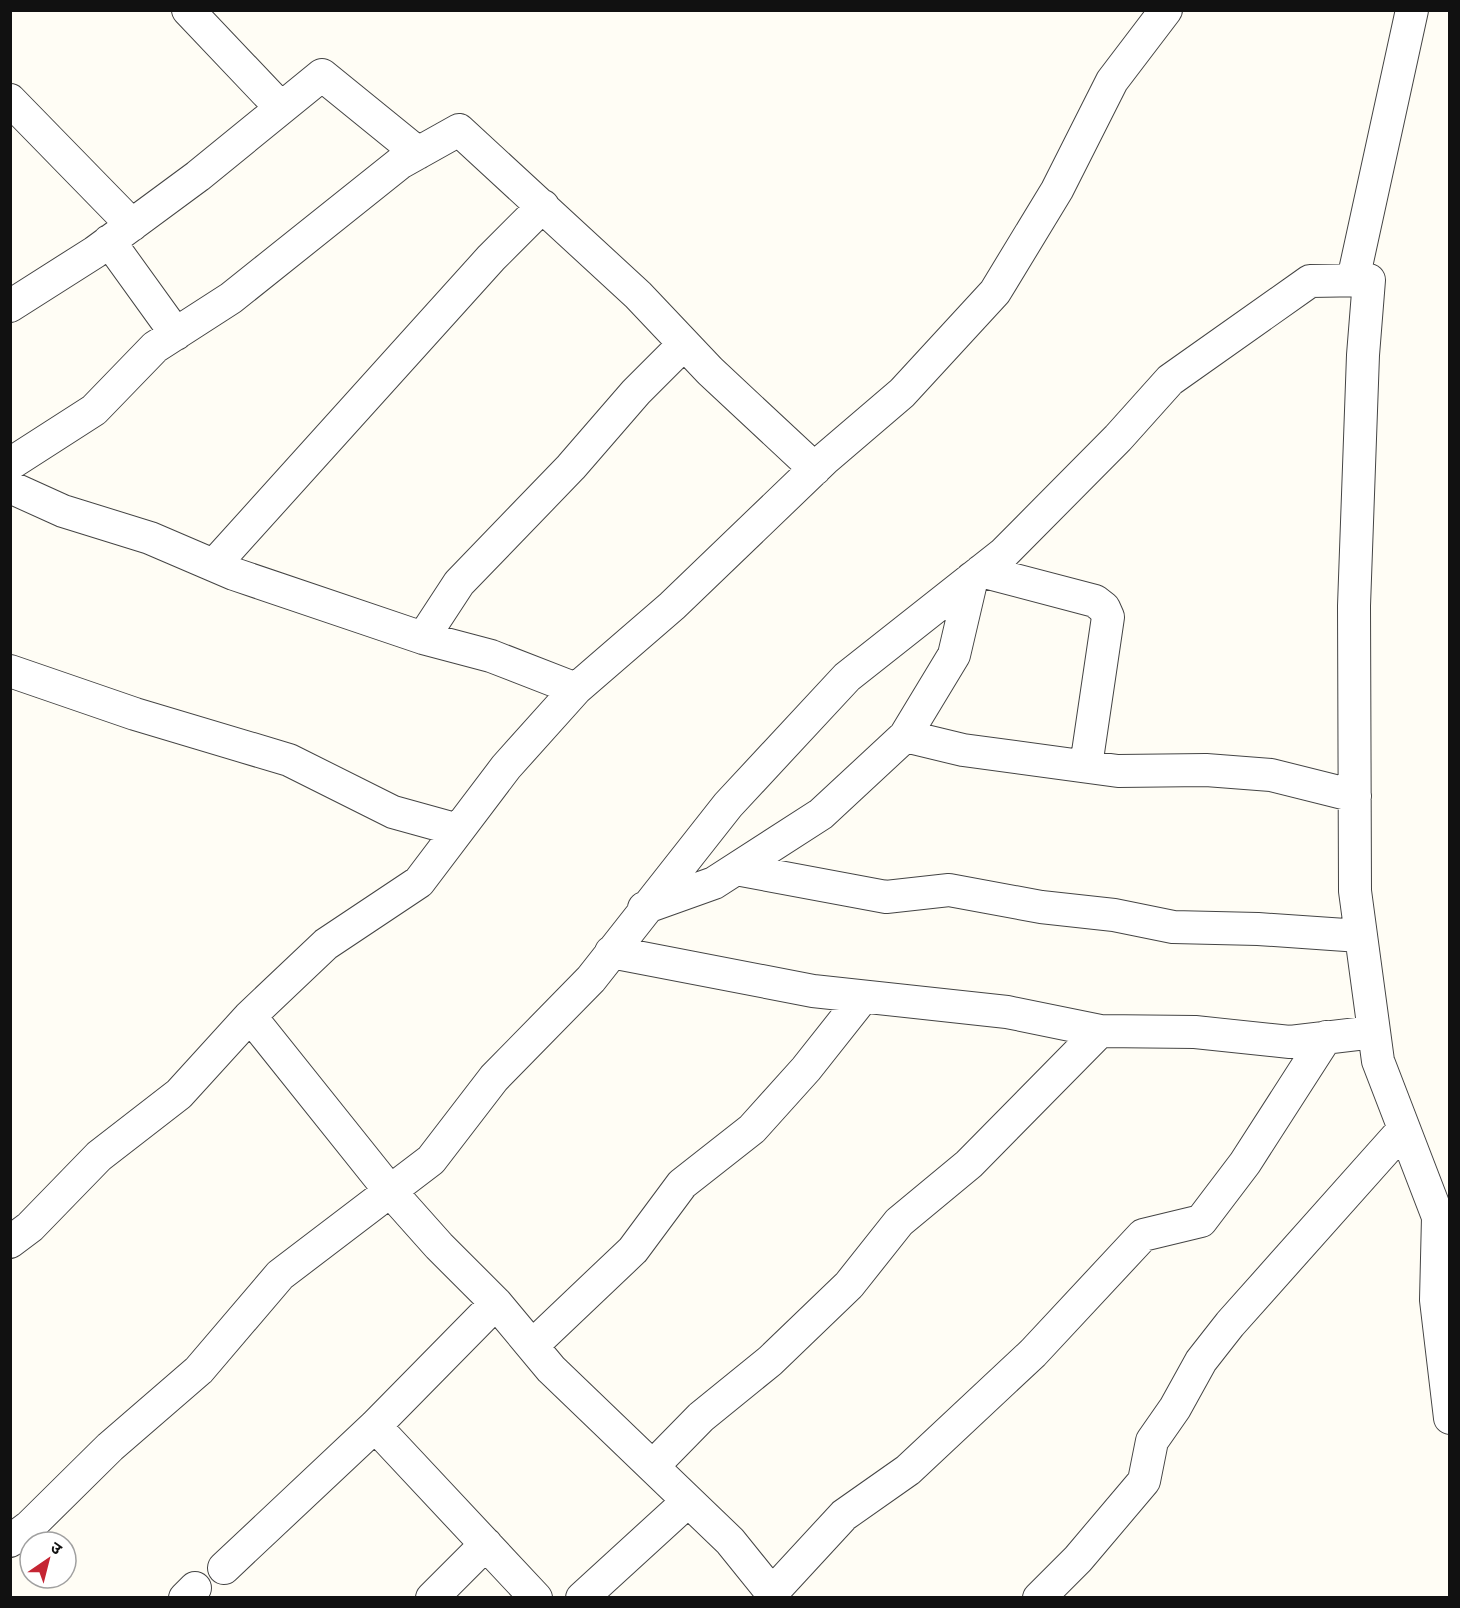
<svg xmlns="http://www.w3.org/2000/svg" width="1460" height="1608" font-family="'Libre Baskerville','Noto Sans Devanagari',serif">
<rect width="100%" height="100%" fill="#fffdf5"/>
<g fill="none" stroke-linecap="round" stroke-linejoin="round">
<defs>
<path id="minor" d="M188,10L281,108
M10,100L132,225
M109,241L176,334
M1353,280L1412,10
M10,306L95,252L198,176L322,75L418,153
M10,464L94,410L155,347L231,298L400,163L459,130L638,295L710,371L815,469
M10,487L63,511L150,538L234,574L423,638L491,656L576,689
M214,565L491,258L543,206
M981,571L1095,601L1104,608L1108,617L1086,766
M423,638L459,583L571,467L636,392L684,344
M10,671L135,714L289,760L393,812L458,830
M905,736L963,750L1118,771L1206,770L1271,775L1355,796
M736,869L886,897L949,890L1041,907L1114,915L1173,927L1258,929L1360,936
M644,908L714,883L821,814L905,736L954,655L972,578
M611,952L813,991L1007,1012L1100,1031L1195,1032L1290,1042L1374,1032
M250,1016L390,1191L439,1246L496,1303L551,1369L730,1541L776,1598
M10,1242L30,1227L99,1156L179,1094L250,1016L326,944L419,882L506,767L576,689L672,606L826,458L902,393L995,292L1057,190L1112,81L1166,10
M532,1346L633,1250L682,1184L752,1129L806,1069L863,997
M375,1426L536,1598
M653,1466L701,1417L770,1361L849,1285L899,1222L969,1164L1100,1031
M10,1541L30,1526L110,1447L199,1370L280,1275L431,1160L494,1078L591,979L728,805L847,677L1004,553L1118,438L1170,380L1310,281L1369,280L1363,355L1354,606L1355,891L1378,1061L1438,1217L1436,1300L1450,1418
M224,1568L375,1426L496,1303
M772,1593L844,1515L908,1470L1033,1353L1143,1235L1201,1221L1245,1163L1326,1037
M185,1598L195,1588
M432,1598L486,1544
M582,1598L687,1502
M1039,1598L1078,1559L1144,1481L1152,1441L1175,1408L1201,1361L1230,1324L1403,1130"/>
</defs>
<use href="#minor" stroke="#444" stroke-width="34"/>
<use href="#minor" stroke="#fff" stroke-width="32"/>
</g>
<rect width="1460" height="1608" fill="none" stroke="#111111" stroke-width="24"/>
<g transform="translate(48 1560) rotate(35)"><circle r="28" fill="#ffffff" stroke="#a0a0a0" stroke-width="1.5"/>
<path d="M0-4.5L10 22L0 15L-10 22Z" fill="#c52533"/>
<text y="-9" font-size="16" font-weight="bold" text-anchor="middle" fill="#111111">उ</text>
</g>
</svg>
